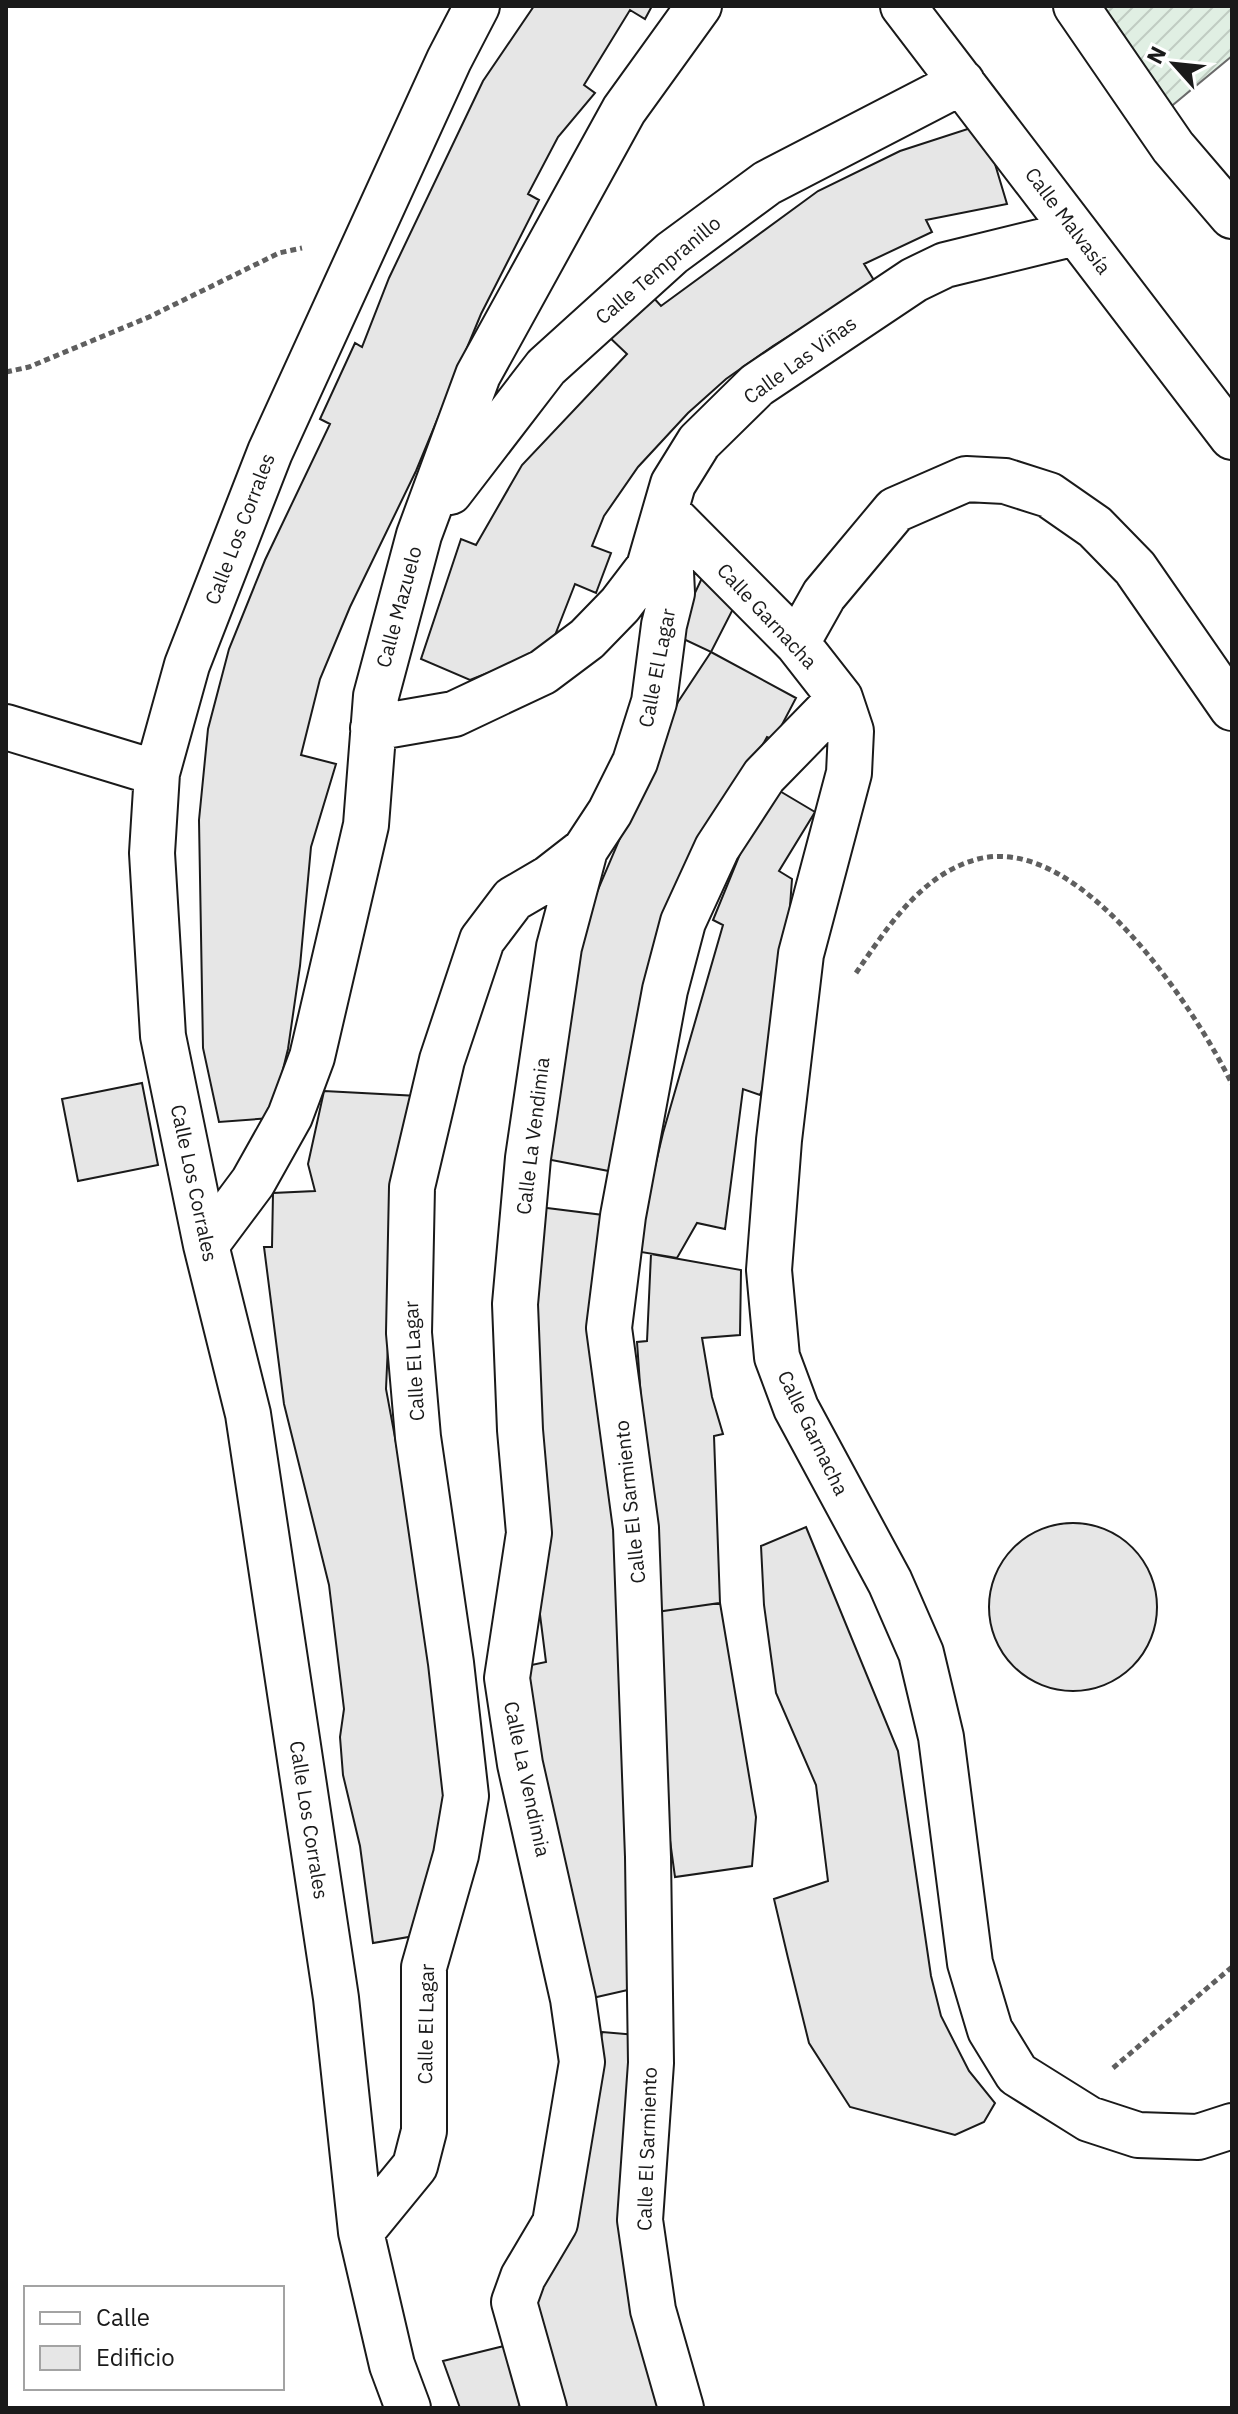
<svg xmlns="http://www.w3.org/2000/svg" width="1238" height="2414" font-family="'IBM Plex Sans',sans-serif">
<defs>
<pattern id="garden-furrows" width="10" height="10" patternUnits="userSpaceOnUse" patternTransform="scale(2)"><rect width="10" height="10" fill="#e0efe3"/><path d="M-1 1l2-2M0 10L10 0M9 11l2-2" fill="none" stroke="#c0ccc2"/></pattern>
</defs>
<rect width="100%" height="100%" fill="#fff"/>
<path fill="url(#garden-furrows)" stroke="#6a6a6a" stroke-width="2" d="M1103,6H1232V56L1168,109Z"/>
<path fill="#e6e6e6" stroke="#1a1a1a" stroke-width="2" d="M534,6H652L645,19L630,10L584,85L595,93L558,137L528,194L539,200L481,314L416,471L350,607L320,679L301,755L336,764L311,847L300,966L288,1049L271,1118L219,1122L203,1048L199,820L208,729L229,649L265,560L330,424L320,419L355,343L362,347L389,278L483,81Z
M983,124L1007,204L926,220L932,232L864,264L875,282L773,346L726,379L688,413L638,467L604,516L592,546L611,553L596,593L575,584L550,648L470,680L421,659L461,539L476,545L522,465L627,354L606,334L651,295L661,306L818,191L900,151Z
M702,578L733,609L711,652L675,635Z
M711,652L796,698L774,740L767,737L715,830L614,1172L541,1158L577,950L594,899L678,702Z
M778,790L815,812L779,871L792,879L780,1044L760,1095L743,1089L725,1229L697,1223L677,1258L641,1252L644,1213L663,1133L723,925L713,920L742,849Z
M142,1083L158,1165L78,1181L62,1099Z
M324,1091L418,1096L393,1235L386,1389L402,1475L452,1817L420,1935L373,1943L360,1846L343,1775L340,1737L344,1709L329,1585L284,1404L264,1247H272L273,1193L315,1191L308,1164Z
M539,1207L611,1216L641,1987L588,1999L517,1668L546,1662L538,1599L532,1259Z
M651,1254L741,1270L740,1335L702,1338L712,1397L723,1434L714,1436L720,1603L656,1612L637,1342L647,1341Z
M989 1607a84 84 0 1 1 168 0a84 84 0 1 1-168 0Z
M806,1527L898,1751L931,1976L941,2016L969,2071L995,2103L984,2122L955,2135L850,2107L809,2043L788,1958L774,1899L828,1881L816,1785L776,1693L764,1605L761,1546Z
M720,1603L756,1817L752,1866L675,1877L655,1731L656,1612Z
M602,2032L637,2035L661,2408H555L533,2284L571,2230Z
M504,2346L525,2404L515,2408H460L443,2361Z"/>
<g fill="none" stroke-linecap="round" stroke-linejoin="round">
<defs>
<path id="minor" d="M903,6L1232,437
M1076,6L1173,147L1232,216
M450,492L546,367L672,253L767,183L962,82
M666,511L797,643L840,698L851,731L849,773L801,954L779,1140L769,1270L777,1357L796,1408L890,1582L921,1653L941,1737L970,1963L990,2030L1017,2074L1089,2119L1138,2135L1198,2137L1232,2126
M797,643L824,595L895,510L966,479L1005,481L1049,495L1095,527L1135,568L1232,708
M6,727L157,773
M373,728L454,714L543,672L587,639L620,605L649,567L673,484L699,442L757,385L914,280L945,265L1076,233
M206,1245L253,1182L290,1116L312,1057L366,825L376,696L419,535L478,375L624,110L699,6
M361,2232L415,2166L424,2131V1967L456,1855L466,1796L451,1663L418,1437L409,1333L412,1187L442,1060L482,940L513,899L549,878L585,850L610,812L635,762L654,702L664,625L672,593L671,572L659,539
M408,2408L392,2365L361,2232L336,1998L248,1414L206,1245L163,1036L152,853L157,773L187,665L270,452L449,60L477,6
M544,2408L514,2302L523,2277L555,2223L582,2062L573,1999L520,1764L507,1678L529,1533L520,1430L515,1304L528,1158L559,947L585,850
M681,2408L653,2310L640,2220L651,2063L648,1857L636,1528L609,1328L623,1216L665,990L683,922L717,848L764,776L840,698"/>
</defs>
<use href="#minor" stroke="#1a1a1a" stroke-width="48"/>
<path stroke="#5f5f5f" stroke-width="5" stroke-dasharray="6 4" stroke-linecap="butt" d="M6,372L29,367L149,317L279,253L302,248
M856,973C887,928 921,874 978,859C1080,833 1194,1007 1232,1084
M1113,2068L1232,1967"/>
<use href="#minor" stroke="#fff" stroke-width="44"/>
</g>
<g text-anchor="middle" stroke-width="6" stroke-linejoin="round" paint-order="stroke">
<g font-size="20" fill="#1a1a1a" stroke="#fff">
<text transform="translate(1068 221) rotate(53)" y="7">Calle Malvasía</text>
<text transform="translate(658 270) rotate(-40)" y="7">Calle Tempranillo</text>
<text transform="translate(800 360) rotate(-36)" y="7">Calle Las Viñas</text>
<text transform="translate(240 529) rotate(-69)" y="7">Calle Los Corrales</text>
<text transform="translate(399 607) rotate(-75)" y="7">Calle Mazuelo</text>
<text transform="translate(767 616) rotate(47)" y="7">Calle Garnacha</text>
<text transform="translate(657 668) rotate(-79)" y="7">Calle El Lagar</text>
<text transform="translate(533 1136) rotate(-83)" y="7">Calle La Vendimia</text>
<text transform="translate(194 1183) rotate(78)" y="7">Calle Los Corrales</text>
<text transform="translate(414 1361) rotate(-93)" y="7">Calle El Lagar</text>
<text transform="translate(813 1433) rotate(64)" y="7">Calle Garnacha</text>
<text transform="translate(630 1502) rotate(-96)" y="7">Calle El Sarmiento</text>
<text transform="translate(527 1779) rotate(78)" y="7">Calle La Vendimia</text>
<text transform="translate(309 1820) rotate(81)" y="7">Calle Los Corrales</text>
<text transform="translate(426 2024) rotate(-89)" y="7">Calle El Lagar</text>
<text transform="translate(647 2149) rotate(-88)" y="7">Calle El Sarmiento</text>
</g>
</g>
<rect width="1238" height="2414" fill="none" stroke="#1a1a1a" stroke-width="16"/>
<rect x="24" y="2286" width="260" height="104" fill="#ffffff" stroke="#a3a3a3" stroke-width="2"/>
<rect x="40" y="2312" width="40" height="12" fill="#ffffff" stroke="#a3a3a3" stroke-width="2"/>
<text x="96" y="2326" font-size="24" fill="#1a1a1a">Calle</text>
<rect x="40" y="2346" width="40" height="24" fill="#e6e6e6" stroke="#a3a3a3" stroke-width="2"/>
<text x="96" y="2366" font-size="24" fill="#1a1a1a">Edificio</text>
<g transform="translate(1174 64) rotate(297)" stroke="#ffffff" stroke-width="6" paint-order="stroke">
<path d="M0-6L14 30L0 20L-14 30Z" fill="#1a1a1a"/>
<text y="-12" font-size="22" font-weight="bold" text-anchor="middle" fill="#1a1a1a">N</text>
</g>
</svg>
